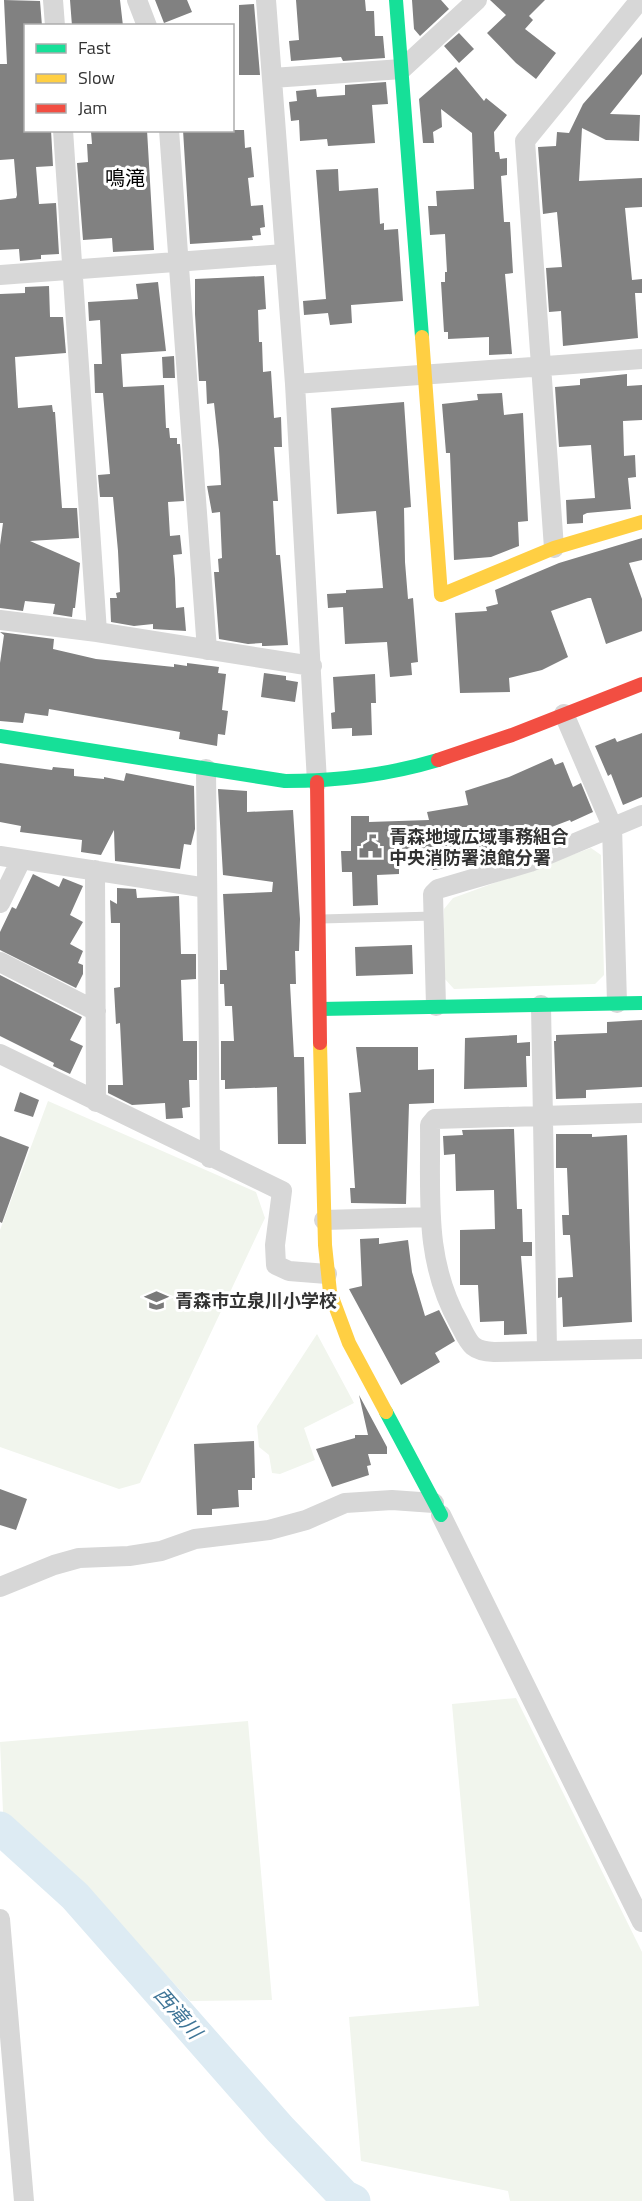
<svg xmlns="http://www.w3.org/2000/svg" width="642" height="2201" font-family="'Titillium Web','Noto Sans JP',sans-serif">
<rect width="100%" height="100%" fill="#fff"/>
<path fill="#f1f5ed" d="M591,848L601,855L604,975L595,984L454,989L444,978V909L453,898Z
M48,1101L256,1192L265,1218L140,1483L119,1489L0,1447V1230Z
M317,1334L354,1403L304,1428L315,1460L280,1474L272,1473L269,1455L259,1447L257,1426Z
M516,1698L642,1952V2201H510L508,2191L361,2161L349,2017L479,2006L452,1704Z
M248,1721L272,2000L190,2001L78,1878L3,1812L0,1742Z"/>
<g fill="none" stroke-linecap="round" stroke-linejoin="round">
<path stroke="#ddebf3" stroke-width="33" d="M0,1828L75,1896L280,2129L344,2196L354,2201"/>
</g>
<path fill="#818181" d="M4,0L40,1L42,26H26V130H51L53,166L36,167L39,204L56,203L59,254L41,255V259L20,261L19,249L0,250V200L16,198L17,195L14,159L0,160V64H7Z
M70,0H120L123,26H72Z
M155,0H187L192,12L164,23Z
M296,0H365L366,11H374L375,36H383L385,58L343,61L341,57L291,61L289,41L299,40Z
M412,0H441L449,9L420,36L414,29Z
M490,0H545L529,16L533,20L525,29L556,53L536,79L516,63L487,33L506,15Z
M254,4L260,75H239V5Z
M459,33L474,49L459,63L444,46Z
M642,37V74L610,114L640,115L639,141L606,140L582,128L579,181L642,178V207L625,208L632,280L642,279V293H635L638,338L563,346L561,311L549,312L546,268L562,267L557,212L543,214L538,147L556,146L557,132L569,133L583,104Z
M456,67L484,101L486,98L507,115L494,132L495,152H499L500,159L507,158V175L501,176L504,222H510L513,273L505,274L512,354L489,355V337L448,339V332H444L441,282H445V272H447L445,234L430,235L428,206H437L436,191L474,189L472,133L441,109L442,127L433,132L434,143H423L419,99Z
M386,82L388,104L372,105L375,143L328,146L327,139L300,141L299,120L291,121L289,102L297,101L296,91L316,89L317,97L345,95V85Z
M110,130H147L154,250L113,252L112,238L83,240L77,163L88,162L87,144H92L91,132Z
M183,130H244L245,148L251,147L254,177L248,178L251,206L263,205L265,227L260,228L261,235L252,236L253,240L190,244Z
M338,169L339,191L378,188L380,224L384,223V230L398,229L403,301L351,305L352,323L330,325L328,313L304,315L303,301L326,299L316,170Z
M264,276L266,309L258,310L259,342H262L263,372L271,371L274,418L281,417L282,447H274L278,501H273L276,555H280L288,645L265,646H262V643L248,644L219,639L214,572H219L218,559L222,558L220,512L212,513L207,486L221,485L219,450L214,403L207,404L206,381H199L195,314V279Z
M158,282L166,351L121,354L123,387L164,385L166,428H169L170,438H177V444H180L184,501L168,502L170,536L180,535L182,554L173,555L175,579L176,608L184,607L186,631L153,629V624L134,626L111,622L110,598H117L116,593L120,592L118,551L113,497H100L98,475L110,474L103,393H95L94,364H102L100,320L89,321L88,302L138,299L136,284Z
M49,286L50,317H63L66,353L15,357L18,408L52,405L53,412H55L62,508H77L79,538L30,541L80,563L75,608H73L72,617L53,614L55,604L25,601L23,611L0,608V545L3,523H0V294L25,293V287Z
M174,356L175,378H163L162,357Z
M627,374V386L642,385V420L623,421L624,456L635,455L636,477L628,478L631,509L587,513L583,515V523L567,524L566,500L595,498L591,445L559,447L555,387L580,385V379Z
M502,393L504,415L523,413L528,521L518,522L519,546L491,557L454,560L450,453H446L442,404L478,400L477,394Z
M404,402L411,507L404,508L405,562L408,599L413,598L418,662L411,663L412,675L390,677L387,642L345,644L343,607L328,608L327,594L346,593V590L383,588L376,511L337,514L331,408Z
M642,538V560L629,563L642,599V631L606,644L591,598H588L551,611L568,657L542,670L509,678L510,692L460,693L455,613L487,611L486,607L498,604L495,590L559,563Z
M0,632L54,639L53,649L96,659L174,667V664L187,666V663L219,667L218,673L226,674L222,710L228,711L225,735L218,734L217,746L179,739L180,732L49,709L48,716L25,713L23,723L0,721V663L4,635Z
M264,673L286,676V680L298,682L295,702L261,697Z
M375,674L376,703H371L372,735L352,736V728L332,729L331,713L335,712L333,677Z
M642,733V797L623,805L611,774L608,776L595,746L615,738L617,742Z
M552,758L555,765L563,762L573,787L581,783L593,812L571,822L570,820L541,831L540,829L489,845L491,852L453,860L454,867L433,870L431,856L399,857V874L377,875L378,905L353,906L352,872H342L341,851H351V816H369V822L429,820L427,812L468,805L465,791L509,777Z
M0,763L52,770L53,767L74,769V776L104,779V777L124,781L126,773L194,786L195,829L191,845L184,844L180,869L115,861L114,830L101,855L81,852L82,840L20,832L21,826L0,822Z
M218,789L247,791V812L293,810L300,919L299,951H295L296,984H290L294,1057H304L306,1144H278L277,1087L225,1089V1080H221V1041H234L232,1006H225L224,984H220V970H227L223,894L272,892L273,882L223,875Z
M33,874L59,887L63,878L83,886L70,915L83,922L70,944L83,951L78,963L83,965V974L76,988L0,950V932L12,907L16,909Z
M117,888L136,889L137,898L179,896L181,954H196V979L181,980L183,1041H197V1080H189L190,1107L182,1108L183,1118L166,1119L165,1103L132,1105L108,1093V1085H123L120,1023L116,1024L114,988L120,987V923H111L110,900L117,904Z
M412,945L413,974L356,976L355,947Z
M0,975L82,1017L70,1040L83,1046L70,1074L53,1066L54,1063L0,1036Z
M642,1020V1087L586,1090V1098L556,1099L554,1041H556V1035L607,1033V1022Z
M517,1035V1043L530,1042V1056H526L527,1087L464,1089L465,1038Z
M356,1047H418V1070L434,1069V1103L409,1104L406,1204L351,1203L350,1188H355L349,1093L361,1092Z
M20,1092L39,1100L33,1117L14,1111Z
M514,1129L517,1209H522L523,1242H532V1256H521L527,1334L504,1335V1321L480,1322L478,1285H460V1230L495,1229L494,1190L456,1191L455,1154L444,1155L443,1136L463,1135L462,1130Z
M556,1134H592V1137L627,1135L632,1322L563,1327L562,1297L558,1298V1278L573,1277L570,1235H563L562,1215H569L567,1168H556Z
M0,1136L29,1147L2,1223L0,1222Z
M379,1238V1244L408,1240L412,1272L425,1316L439,1310L455,1341L435,1353L440,1362L401,1385L349,1289L362,1286L360,1239Z
M359,1395L387,1447V1454H368L371,1465L367,1466L369,1475L332,1487L316,1449L355,1438V1435H368Z
M254,1441L255,1478H252V1490H238L239,1507L212,1509V1515H197L194,1444Z
M0,1489L27,1499L16,1530L0,1525Z"/>
<g fill="none" stroke-linecap="round" stroke-linejoin="round">
<path stroke="#d7d7d7" stroke-width="9" d="M321,919L434,916"/>
<path stroke="#d7d7d7" stroke-width="20" d="M53,0L55,26
M137,0L147,26
M266,0L295,384L317,782
M272,78L402,69L477,0
M63,130L97,632
M169,130L207,650
M0,275L284,254
M295,384L642,359
M554,548L525,141L640,0
M0,620L97,632L312,666
M564,714L612,826L617,1003
M206,769L210,1158
M0,856L207,888
M95,870L96,1102
M0,903L21,860
M0,962L96,1011
M541,1005L547,1350
M436,1006L433,894L438,889L530,862L642,815
M0,1054L282,1191L275,1245L276,1265L289,1271L327,1274
M642,1113L435,1119L430,1125C431,1195 423,1259 459,1323C469,1342 470,1351 494,1352L642,1349
M324,1220L431,1217
M441,1515L642,1922
M0,1587L54,1565L79,1558L129,1556L161,1551L195,1539L269,1530L306,1520L345,1503L392,1500L434,1503
M0,1919L24,2201"/>
<path stroke="#16e098" stroke-width="14" d="M396,0L422,337
M0,736L285,781C338,781 388,775 438,760
M320,1009L642,1003
M386,1412L441,1515"/>
<path stroke="#ffcf43" stroke-width="14" d="M422,337L441,595L554,548L642,522
M320,1043L325,1245L330,1292L349,1343L386,1412"/>
<path stroke="#f24e42" stroke-width="14" d="M438,760L512,735L642,684
M317,782L320,1043"/>
</g>
<defs>
<symbol id="civic-bare" viewBox="-9 -9 18 18"><path d="M-.6-6.5H3V-4.5H.6V-3L4-1V1h2V6H-6V1h2V-1L-.6-3ZM-1.2 2.5V6h2.4V2.5Z" fill="#7a7a7a" stroke="#fff" stroke-width="2.5" paint-order="stroke"/></symbol>
<symbol id="school-bare" viewBox="-9 -9 18 18"><path d="M0-5L7-2L0 1L-7-2ZM-4 1L0 2.5L4 1V4Q0 6-4 4Z" fill="#7a7a7a" stroke="#fff" stroke-width="2.5" paint-order="stroke"/></symbol>
</defs>
<g fill-rule="evenodd">
<use href="#civic-bare" x="354" y="830" width="33" height="33"/>
<use href="#school-bare" x="140" y="1284" width="33" height="33"/>
</g>
<g text-anchor="middle" stroke-width="6" stroke-linejoin="round" paint-order="stroke">
<g font-size="18" font-weight="bold" fill="#333" stroke="#fff" text-anchor="start">
<text x="389" y="843">青森地域広域事務組合<tspan x="389" dy="21">中央消防署浪館分署</tspan></text>
<text x="175" y="1307">青森市立泉川小学校</text>
</g>
<g font-size="20" fill="#000" stroke="#fff">
<text x="125" y="185">鳴滝</text>
</g>
<g font-size="20" font-style="italic" fill="#3f7597" stroke="#fff">
<text transform="translate(178 2013) rotate(49)" y="7">西滝川</text>
</g>
</g>
<rect x="24" y="24" width="210" height="108" fill="#ffffff" stroke="#adadad" stroke-width="1.5"/>
<rect x="36" y="44" width="30" height="9" fill="#16e098" stroke="#adadad" stroke-width="1.5"/>
<text x="78" y="54" font-size="18" fill="#333333">Fast</text>
<rect x="36" y="74" width="30" height="9" fill="#ffcf43" stroke="#adadad" stroke-width="1.5"/>
<text x="78" y="84" font-size="18" fill="#333333">Slow</text>
<rect x="36" y="104" width="30" height="9" fill="#f24e42" stroke="#adadad" stroke-width="1.5"/>
<text x="78" y="114" font-size="18" fill="#333333">Jam</text>
</svg>
